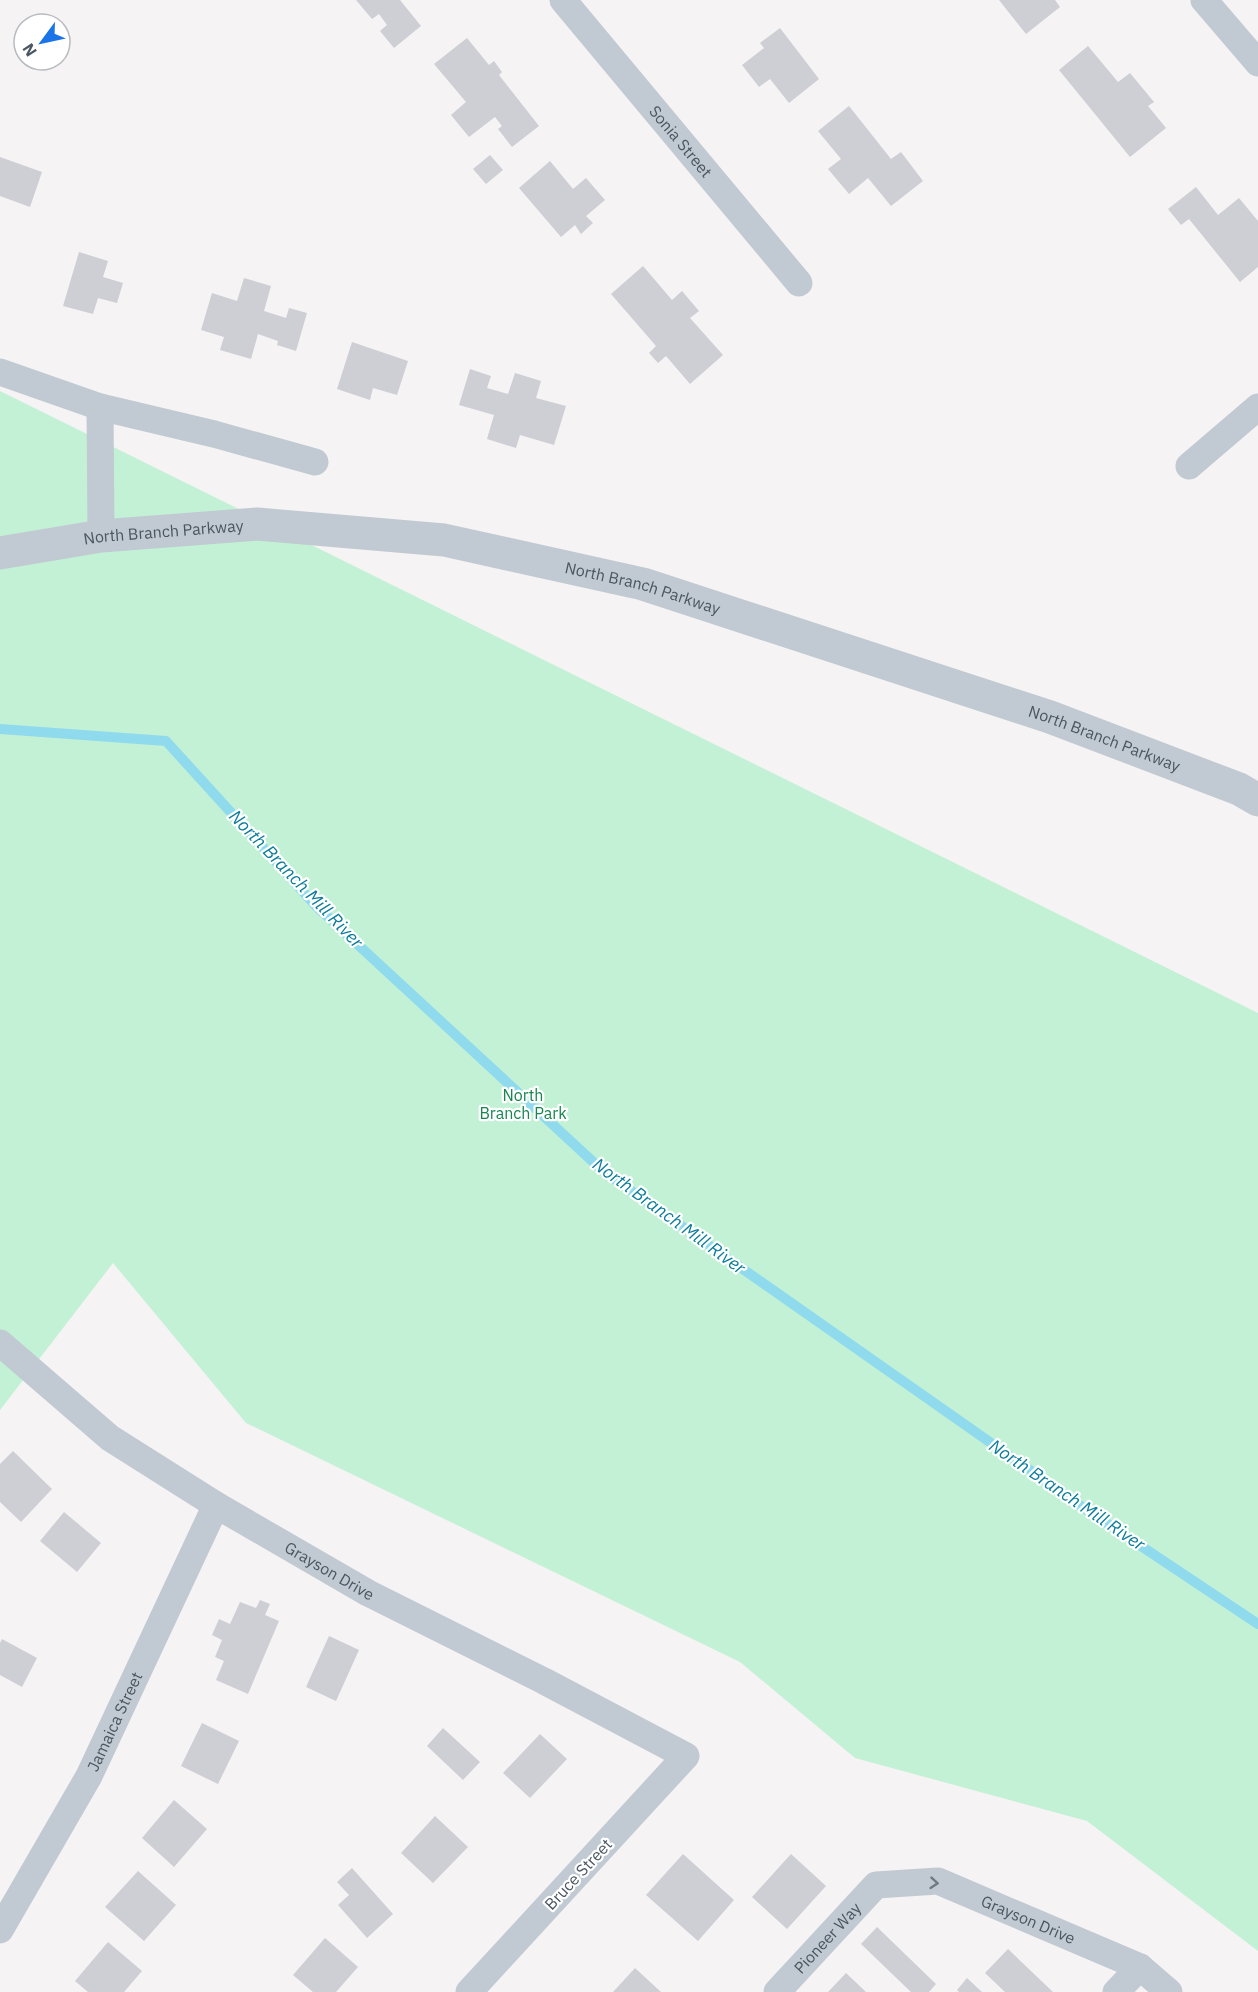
<svg xmlns="http://www.w3.org/2000/svg" width="1258" height="1992" font-family="'IBM Plex Sans',sans-serif">
<rect width="100%" height="100%" fill="#f5f3f3"/>
<path fill="#c3f1d5" d="M0,391L1258,1013V1951L1087,1821L855,1758L740,1662L246,1423L113,1263L0,1410Z"/>
<g fill="none" stroke-linecap="round" stroke-linejoin="round">
<path stroke="#90daee" stroke-width="10" d="M0,729L166,741L316,906L603,1171L1081,1506L1258,1624"/>
</g>
<path fill="#cdcfd5" d="M356,0H400L421,26L394,48L380,31L387,25L379,14L372,19Z
M999,0H1055L1060,7L1026,34Z
M780,28L819,79L789,103L770,79L759,87L742,65L764,48L760,43Z
M467,38L489,65L494,61L502,72L499,75L539,126L512,147L498,129L502,126L495,117L469,137L451,115L466,102L434,64Z
M1088,46L1118,82L1130,73L1154,102L1148,106L1166,128L1130,157L1059,70Z
M849,106L891,159L901,152L923,181L891,206L868,178L849,194L828,169L841,159L818,131Z
M490,155L503,170L486,184L473,169Z
M0,157L42,172L30,207L0,196Z
M550,161L573,189L586,178L605,200L586,216L593,223L581,234L575,225L561,237L519,188Z
M1196,187L1218,215L1239,198L1258,221V267L1240,282L1189,219L1181,225L1168,209Z
M79,252L108,261L103,277L123,283L117,303L98,298L93,314L63,306Z
M643,266L672,300L682,291L699,311L690,318L723,355L690,384L666,356L658,363L649,353L656,346L611,294Z
M244,278L271,286L264,311L286,318L289,308L307,313L296,351L277,345L278,341L258,334L251,359L220,350L224,337L201,330L212,293L237,301Z
M352,342L408,361L397,395L373,388L370,400L337,389Z
M470,369L491,376L487,388L508,394L515,373L541,381L536,398L566,406L554,445L520,435L516,448L487,439L494,415L459,405Z
M13,1451L52,1489L21,1522L0,1502V1464Z
M64,1512L101,1543L77,1572L40,1541Z
M260,1600L270,1604L265,1615L279,1621L248,1694L216,1680L224,1661L215,1657L222,1640L212,1635L219,1619L230,1624L240,1602L256,1608Z
M329,1636L359,1650L336,1701L306,1687Z
M2,1639L37,1658L22,1687L0,1675V1643Z
M202,1723L239,1741L218,1784L181,1766Z
M443,1728L480,1762L463,1780L427,1746Z
M540,1734L567,1759L530,1798L503,1773Z
M174,1800L207,1829L174,1867L142,1838Z
M435,1816L468,1847L433,1883L401,1853Z
M683,1854L734,1900L698,1941L646,1895Z
M791,1854L826,1886L787,1929L752,1897Z
M352,1868L393,1914L367,1938L338,1905L349,1895L337,1882Z
M138,1871L176,1905L144,1941L105,1907Z
M877,1927L936,1984L929,1992H911L861,1944Z
M325,1938L358,1967L336,1992H313L293,1975Z
M108,1942L142,1971L124,1992H88L75,1981Z
M1008,1949L1053,1992H1005L985,1973Z
M635,1968L661,1992H613Z
M846,1973L866,1992H828Z
M967,1978L982,1992H959L957,1990Z"/>
<g fill="none" stroke-linecap="round" stroke-linejoin="round">
<g stroke="#c1cad2" stroke-width="27">
<path id="s1" d="M563,0L799,283"/>
<path d="M1204,0L1258,63"/>
<path d="M0,372L100,407L214,434L315,462"/>
<path d="M100,407L101,536"/>
<path d="M1189,466L1258,407"/>
<path id="s2" d="M0,1343L110,1438L216,1505L368,1593L544,1681L686,1756L469,1992"/>
<path id="s3" d="M0,1930L89,1776L216,1505"/>
<path id="s4" d="M777,1992L876,1885L938,1881L1140,1967L1169,1992"/>
<path d="M1116,1992L1140,1967"/>
</g>
<path stroke="#c1cad2" stroke-width="33" id="s5" d="M0,553L101,536L257,524L444,540L643,584L1050,717L1239,789L1258,800"/>
</g>
<defs><path id="oneway-chevron" d="M-2-3.5L2.5 0L-2 3.5" fill="none" stroke-width="1.6" stroke-linecap="round" stroke-linejoin="round" transform="scale(1.5)"/></defs>
<use stroke="#6e7983" href="#oneway-chevron" transform="translate(934 1883) rotate(5)"/>
<g text-anchor="middle" stroke-width="4.5" stroke-linejoin="round" paint-order="stroke">
<g font-size="16" fill="#4a5661" stroke="#fff">
<text dy="6" stroke="none"><textPath href="#s1" startOffset="184">Sonia Street</textPath></text>
<text dy="6" stroke="none"><textPath href="#s5" startOffset="165">North Branch Parkway</textPath></text>
<text dy="6" stroke="none"><textPath href="#s5" startOffset="651">North Branch Parkway</textPath></text>
<text dy="6" stroke="none"><textPath href="#s5" startOffset="1137">North Branch Parkway</textPath></text>
<text dy="6" stroke="none"><textPath href="#s2" startOffset="402">Grayson Drive</textPath></text>
<text dy="6" stroke="none"><textPath href="#s3" startOffset="238">Jamaica Street</textPath></text>
<text transform="translate(578 1874) rotate(-47)" y="6">Bruce Street</text>
<text dy="6" stroke="none"><textPath href="#s4" startOffset="306">Grayson Drive</textPath></text>
<text dy="6" stroke="none"><textPath href="#s4" startOffset="74">Pioneer Way</textPath></text>
</g>
<g font-size="16" fill="#17864f" stroke="#fff">
<text x="523" y="1101">North<tspan x="523" dy="18">Branch Park</tspan></text>
</g>
<g font-size="18" font-style="italic" fill="#0c7c9b" stroke="#fff">
<text transform="translate(296 879) rotate(46)" y="6">North Branch Mill River</text>
<text transform="translate(669 1216) rotate(36)" y="6">North Branch Mill River</text>
<text transform="translate(1067 1495) rotate(34)" y="6">North Branch Mill River</text>
</g>
</g>
<g transform="translate(42 42) rotate(237)"><circle r="28" fill="#ffffff" stroke="#b7bbc0" stroke-width="1.5"/>
<path d="M0-4.5L10 22L0 15L-10 22Z" fill="#1a73e8"/>
<text y="-9" font-size="16" font-weight="bold" text-anchor="middle" fill="#4a5661">N</text>
</g>
</svg>
